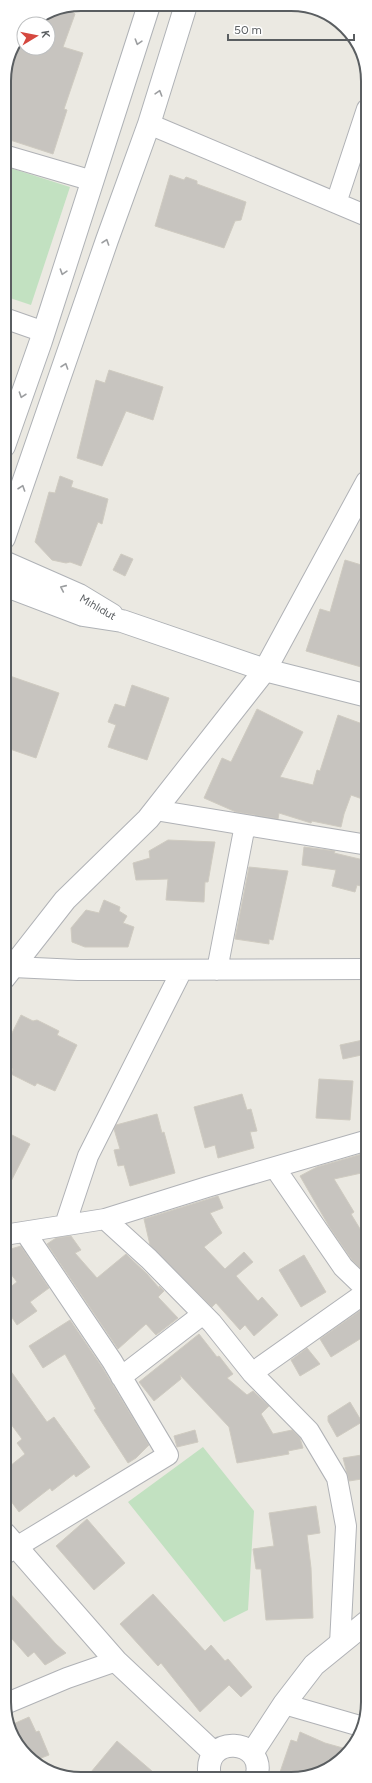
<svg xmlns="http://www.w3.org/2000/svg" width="372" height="1783" font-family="Figtree,sans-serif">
<rect width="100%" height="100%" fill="#ebe9e2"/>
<path fill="#c2e1c1" d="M4,166L70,187L31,305L4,296Z
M203,1447L254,1511L248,1610L224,1622L128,1502Z"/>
<path fill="#c7c4bf" stroke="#cfcbc1" d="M66,7L75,14L63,47L83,53L64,109L67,110L53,154L4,138V76L24,32V48H48V24H30L52,10Z
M170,175L184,180L186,177L197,181V184L246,202L241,220L235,221L224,248L155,226Z
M109,370L163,387L153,420L126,411L102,466L77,458L96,380L105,383Z
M60,476L73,481L71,487L108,499L102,524L98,522L81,566L70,562L66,563L52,560L35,542L49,492L55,493Z
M121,554L133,559L125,576L113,570Z
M345,560L368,567V669L306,651L320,609L330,612Z
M4,674L59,693L36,758L4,747Z
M132,685L169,698L147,760L108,747L116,725L108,722L115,704L125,707Z
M257,709L303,732L280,777L313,785L317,770L320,771L338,715L368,726V801L351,795L344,814L341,827L312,821L311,823L279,813L278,819L236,812L204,798L222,758L231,762Z
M168,840L215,842L208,882H205L204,902L166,900L168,879L136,880L133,863L150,858L149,851Z
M304,847L335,851L334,853L368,861V888L357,885L355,892L332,886L336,870L302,865Z
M249,867L288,871L273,940L269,939V944L235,939Z
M104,900L120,907L119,911L127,916L123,923L134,927L128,947H85L72,942L71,928L86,910L99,913Z
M21,1015L33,1021L37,1020L59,1031L57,1035L77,1045L55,1091L37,1083L35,1086L11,1074L13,1069L4,1064V1049Z
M363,1040L366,1054L343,1059L340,1045Z
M319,1079L353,1081L350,1120L316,1118Z
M242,1094L247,1110L251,1109L257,1131L250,1132L254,1148L218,1158L215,1145L205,1148L194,1107Z
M157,1114L162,1133L164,1132L175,1173L130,1186L124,1165L118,1166L114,1150L120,1149L114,1129L116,1125Z
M4,1131L30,1144L4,1195Z
M362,1154L366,1172L334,1179L354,1212L351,1214L368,1242V1268L363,1271L352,1260L330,1228L300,1176L317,1167Z
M218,1196L223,1208L210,1213L222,1233L204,1247L225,1269L244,1252L253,1262L236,1276L258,1301L262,1297L278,1315L254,1336L245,1325L240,1330L216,1303L212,1307L150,1245L144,1219Z
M71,1236L81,1250L75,1253L97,1278L126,1254L147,1274L160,1289L159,1286L164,1291L158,1297L178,1318L156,1335L146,1324L118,1349L47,1244L56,1238Z
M21,1246L49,1288L30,1302L37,1311L17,1325L5,1307V1291L17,1282L4,1265V1251Z
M304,1255L326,1292L301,1307L279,1270Z
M368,1305V1334L331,1357L320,1339Z
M70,1320L102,1367L149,1445L136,1458L128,1463L94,1410L96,1409L65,1354L43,1368L29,1346Z
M199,1334L217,1357L219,1356L233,1374L227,1378L247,1395L253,1391L269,1406L261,1414L273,1434L292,1430L300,1438L303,1448L288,1451L289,1454L237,1463L229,1427L180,1375L181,1379L154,1401L139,1382Z
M307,1348L320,1364L300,1376L291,1360Z
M5,1363L47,1422L54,1417L90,1467L76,1477L74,1474L52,1491L50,1488L19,1512L5,1493V1475L12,1469L10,1466L25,1454L17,1443L22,1439L5,1416Z
M350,1402L362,1422L337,1437L328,1421V1416Z
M195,1430L198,1442L177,1447L174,1436Z
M368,1454V1478L349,1481L343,1458Z
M316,1506L320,1533L307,1535L311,1568L313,1618L266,1620L261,1569H256L253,1549L274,1546L269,1513Z
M87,1519L125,1563L94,1590L56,1546Z
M5,1588L56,1644L66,1653L45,1665L34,1652L28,1657L5,1631Z
M153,1594L205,1651L211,1645L225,1661L228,1659L252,1687L241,1697L229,1685L200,1712L161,1663L158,1666L120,1624Z
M29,1717L36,1732L39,1731L49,1755L36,1760L23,1753L11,1725Z
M300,1732L325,1743L350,1750L349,1753L301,1778H278L291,1740L297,1742Z
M117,1741L160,1778H86Z"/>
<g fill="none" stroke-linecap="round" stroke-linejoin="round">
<defs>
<path id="minor" d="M149,124L367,216
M4,155L93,181
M336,203L367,109
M4,318L44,332
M155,810L368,845
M13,967L78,970L368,969
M217,970L245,825
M275,1168L343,1267L368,1291
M105,1219L149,1259L212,1323L252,1373L309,1431L337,1478L346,1526L340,1644
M65,1225L88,1156L182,970
M4,1235L105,1219L207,1187L368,1140
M252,1373L368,1291
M121,1377L203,1314
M5,1554L168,1455L112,1361L25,1232
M5,1704L67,1678L116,1661
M284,1704L360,1726"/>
<path id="tertiary" d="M4,978L65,900L148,819L265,670L367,482
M5,1534L116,1661L214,1753
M252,1753L284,1704L314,1665L368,1621
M210,1778C200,1732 269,1738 256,1778"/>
<path id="secondary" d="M4,446L41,341L149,5
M4,538L107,240L149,124L186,5
M4,562L79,595L112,615
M4,585L83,615L122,621L265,670L368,696"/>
</defs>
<use href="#minor" stroke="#b0b2b6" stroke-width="22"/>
<use href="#tertiary" stroke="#b0b2b6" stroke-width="24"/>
<use href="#secondary" stroke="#afb2b6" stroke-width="24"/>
<use href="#minor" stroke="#fff" stroke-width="20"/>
<use href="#tertiary" stroke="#fff" stroke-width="22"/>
<use href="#secondary" stroke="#fff" stroke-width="22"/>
</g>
<defs><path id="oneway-chevron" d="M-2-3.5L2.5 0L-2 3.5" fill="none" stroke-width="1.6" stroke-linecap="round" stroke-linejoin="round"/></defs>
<g stroke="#9c9ea0">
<use href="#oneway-chevron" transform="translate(138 42) rotate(107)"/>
<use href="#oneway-chevron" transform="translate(159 93) rotate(-73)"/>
<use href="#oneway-chevron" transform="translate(106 242) rotate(-71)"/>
<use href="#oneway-chevron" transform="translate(63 272) rotate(108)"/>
<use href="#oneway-chevron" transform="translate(65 366) rotate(-71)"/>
<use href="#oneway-chevron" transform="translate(22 395) rotate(109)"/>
<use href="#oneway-chevron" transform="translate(22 488) rotate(-71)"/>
<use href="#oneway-chevron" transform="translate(63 588) rotate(-156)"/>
</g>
<g text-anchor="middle" stroke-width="3" stroke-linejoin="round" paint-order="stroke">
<g font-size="11" fill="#5a5e61" stroke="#fff">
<text transform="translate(98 607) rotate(30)" y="4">Mıhlıdut</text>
</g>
</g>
<path d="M0 0H372V1783H0ZM81 11H291A70 70 0 0 1 361 81V1702A70 70 0 0 1 291 1772H81A70 70 0 0 1 11 1702V81A70 70 0 0 1 81 11Z" fill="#fff" fill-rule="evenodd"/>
<path fill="none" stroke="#5a5e61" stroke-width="2" d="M81 11H291A70 70 0 0 1 361 81V1702A70 70 0 0 1 291 1772H81A70 70 0 0 1 11 1702V81A70 70 0 0 1 81 11Z"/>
<g transform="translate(36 36) rotate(80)"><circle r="19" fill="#ffffff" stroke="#bdbfc0"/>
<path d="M0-3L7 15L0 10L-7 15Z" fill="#d5483f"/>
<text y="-6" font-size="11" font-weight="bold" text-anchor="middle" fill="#5a5e61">K</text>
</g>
<path d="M228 34v6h126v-6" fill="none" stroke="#5a5e61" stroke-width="2"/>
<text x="234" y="34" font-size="12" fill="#5a5e61" stroke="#ffffff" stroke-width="3" paint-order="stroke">50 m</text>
</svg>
